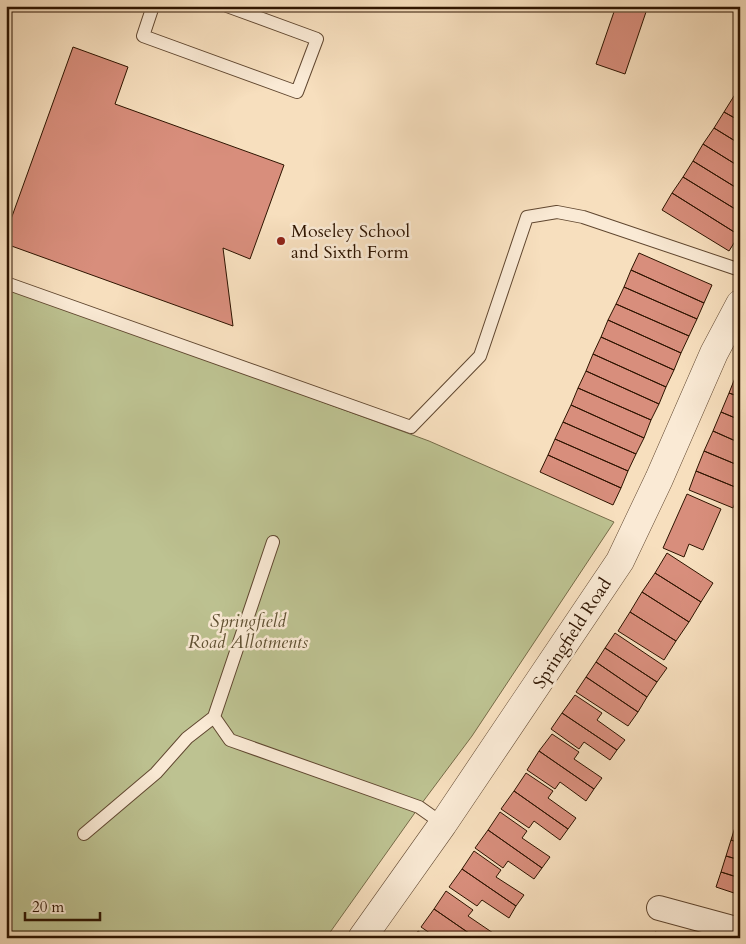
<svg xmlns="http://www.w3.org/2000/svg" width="746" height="944" font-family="Cardo,serif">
<rect width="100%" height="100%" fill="#f7dfbe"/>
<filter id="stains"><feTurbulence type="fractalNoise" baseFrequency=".004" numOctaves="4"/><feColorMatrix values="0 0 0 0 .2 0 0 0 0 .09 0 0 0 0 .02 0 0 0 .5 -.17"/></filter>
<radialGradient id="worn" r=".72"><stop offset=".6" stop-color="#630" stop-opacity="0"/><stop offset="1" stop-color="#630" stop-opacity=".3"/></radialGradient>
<path fill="#bdc291" stroke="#766b48" d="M6,286L429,441L614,522L472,736L419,807L326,938H6Z"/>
<path fill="#d88e7c" stroke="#2e1400" d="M616,6H638L647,9L625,74L596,64Z
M73,47L128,67L115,104L284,165L250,259L223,248L233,326L6,244V233Z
M740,87V99L734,96Z
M734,96L740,99V121L724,112Z
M724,112L740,121V144L714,128Z
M714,128L740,144V167L703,144Z
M703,144L740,167V190L693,161Z
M693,161L740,190V212L683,177Z
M683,177L740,212L739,235L672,193Z
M672,193L739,235L729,251L662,210Z
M639,253L712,285L704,303L631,270Z
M631,270L704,303L697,319L624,287Z
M624,287L697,319L689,336L616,304Z
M616,304L689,336L681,353L608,320Z
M608,320L681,353L674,370L601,337Z
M601,337L674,370L666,387L593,354Z
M593,354L666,387L659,404L586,371Z
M586,371L659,404L651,420L578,388Z
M737,373L740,374V397L729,393Z
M578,388L651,420L644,438L571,405Z
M729,393L740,397V420L721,412Z
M571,405L644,438L636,454L563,422Z
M721,412L740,420V443L713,431Z
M563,422L636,454L628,471L555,439Z
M713,431L740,443V466L704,451Z
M555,439L628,471L621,488L548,455Z
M704,451L740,466V489L696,471Z
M548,455L621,488L613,505L540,472Z
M696,471L740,489L733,508L689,490Z
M687,494L721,509L703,550L689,544L684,557L663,548Z
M667,553L713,583L701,602L655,573Z
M655,573L701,602L689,622L642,592Z
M642,592L689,622L676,641L630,612Z
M630,612L676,641L664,660L618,631Z
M615,633L667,668L657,682L605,648Z
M605,648L657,682L647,697L596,662Z
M596,662L647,697L638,712L586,677Z
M586,677L638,712L628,726L576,692Z
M575,695L602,713L597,720L625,740L617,750L562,713Z
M562,713L617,750L610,760L584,742L579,749L551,729Z
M552,734L579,752L574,759L602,778L594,789L539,751Z
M539,751L594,789L586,801L560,782L555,789L527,770Z
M526,773L553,791L548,798L576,818L568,829L514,791Z
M514,791L568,829L560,840L534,821L529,828L501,809Z
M500,812L527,831L522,838L550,857L542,868L488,830Z
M740,812V826L736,824Z
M736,824L740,826V843L731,840Z
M488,830L542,868L534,879L508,861L503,868L475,848Z
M731,840L740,843V860L726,856Z
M474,851L501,870L496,877L524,895L516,906L462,869Z
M726,856L740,860V878L721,872Z
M462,869L516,906L509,918L482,900L477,906L449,887Z
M721,872L740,878V895L716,887Z
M446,891L473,910L468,916L496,935L494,938H476L434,909Z
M434,909L476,938H437L421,927Z
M418,931L428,938H413Z
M655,932L669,936L668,938H653Z"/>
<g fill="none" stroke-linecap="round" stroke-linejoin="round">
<defs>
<path id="service" d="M153,6L143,36L297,92L317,39L227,6
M6,283L411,427L480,356L527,217L557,212L583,217L740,270
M273,542L214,717L230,740L419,807L443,824
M84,834L156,773L187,738L214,717"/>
<path id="minor" d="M659,908L740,930"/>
<path id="tertiary" d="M362,938L443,824L620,561L659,479L714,353L740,304"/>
</defs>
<use href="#service" stroke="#604730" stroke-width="14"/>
<use href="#minor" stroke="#604730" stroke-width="26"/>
<use href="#tertiary" stroke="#604730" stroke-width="29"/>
<use href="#service" stroke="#faead5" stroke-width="12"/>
<use href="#minor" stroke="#faead5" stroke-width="24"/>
<use href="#tertiary" stroke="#faead5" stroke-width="28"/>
</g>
<circle fill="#8f2418" stroke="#faead5" stroke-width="2" cx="281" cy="241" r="5"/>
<g text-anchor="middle" stroke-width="5" stroke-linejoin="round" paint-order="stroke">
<g font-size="18" fill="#2e1400" stroke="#faead5" text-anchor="start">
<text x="291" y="237">Moseley School<tspan x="291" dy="21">and Sixth Form</tspan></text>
</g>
<g font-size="18" font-style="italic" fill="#605133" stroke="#faead5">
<text x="248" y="627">Springfield<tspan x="248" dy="21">Road Allotments</tspan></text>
</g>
<g font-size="18" fill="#2e1400" stroke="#faead5">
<text transform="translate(572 633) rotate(-57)" y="6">Springfield Road</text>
</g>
</g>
<rect width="746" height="944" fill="none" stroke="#f7dfbe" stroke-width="25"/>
<rect x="8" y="8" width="731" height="929" fill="none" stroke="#2e1400" stroke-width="2.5"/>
<rect x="12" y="12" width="721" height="919" fill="none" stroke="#2e1400"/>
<path d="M25 912v8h75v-8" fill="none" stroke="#2e1400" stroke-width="2.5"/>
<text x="32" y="912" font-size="15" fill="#2e1400" stroke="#faead5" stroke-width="4" paint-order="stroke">20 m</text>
<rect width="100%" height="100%" filter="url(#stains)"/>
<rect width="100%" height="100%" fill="url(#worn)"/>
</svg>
